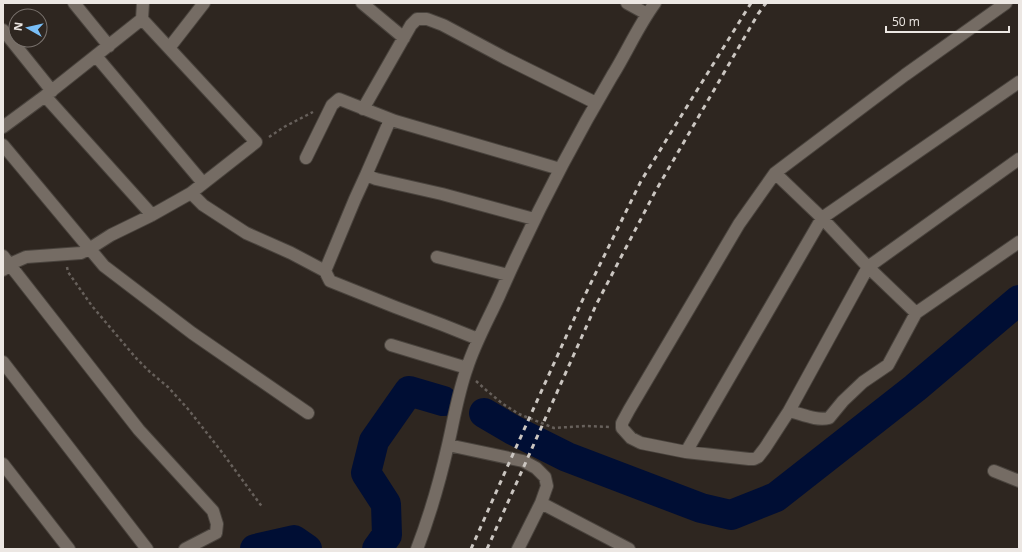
<svg xmlns="http://www.w3.org/2000/svg" width="1022" height="552" font-family="'Open Sans',sans-serif">
<rect width="100%" height="100%" fill="#2e2620"/>
<g fill="none" stroke-linecap="round" stroke-linejoin="round">
<path stroke="#000e34" stroke-width="30" d="M484,413L513,430L567,457L701,508L731,515L776,497L915,388L1019,300
M255,549L294,540L307,549
M377,549L387,535L386,504L366,473L374,441L409,391L443,401"/>
<defs>
<path id="minor" d="M74,3L109,46
M362,3L404,38
M627,3L647,14
M1006,3L905,75L775,173L739,224L629,410L622,423V428L631,438L641,443L686,452L749,459H754L758,457L765,448L789,411L868,267L1019,159
M3,30L52,91
M169,48L204,3
M96,56L203,183
M45,96L152,215
M363,109L411,25L417,19H427L443,25L505,58L596,103
M3,127L45,96L142,19L143,3
M3,145L104,266L192,333L308,413
M306,158L332,105L339,99L395,121L560,169
M775,173L822,218L868,267L916,313
M366,175L390,120
M191,193L203,205L246,233L291,253L325,271L330,281L395,307L443,325L478,339
M3,256L139,430L213,511L217,524L216,533L185,549
M437,257L508,275
M3,270L10,264L26,257L81,253L89,249L111,235L152,215L191,193L256,142L142,19
M325,271L355,199L366,175L376,179L442,194L534,219
M391,345L467,368
M3,362L147,549
M789,411C802,414 816,421 829,418L843,401L863,382L888,365L916,313L1019,242
M448,445L523,461L536,468L545,477L547,486L541,503L518,549
M686,452L822,218L1019,82
M3,464L69,549
M994,471L1019,481
M541,503L629,549
M417,549C430,515 440,480 448,445C454,419 458,393 467,368C475,343 488,320 499,296C532,221 570,147 612,76C627,52 638,26 655,3"/>
</defs>
<use href="#minor" stroke="#49433d" stroke-width="14"/>
<path stroke="#67605b" stroke-width="2.5" stroke-dasharray="3 3" stroke-linecap="butt" d="M269,137L284,127L313,112
M67,267L68,272L92,306L136,358L150,372L168,387L188,409L221,451L263,508
M476,381L486,390L503,404L519,414L554,428L585,426L610,427"/>
<use href="#minor" stroke="#756c64" stroke-width="12"/>
<path stroke="#cbc6c1" stroke-width="3" stroke-dasharray="5 5" stroke-linecap="butt" d="M471,549L509,463L583,299L641,181L751,3
M487,549L596,305L655,192L758,14L766,3"/>
</g>
<rect width="1022" height="552" fill="none" stroke="#ece7e3" stroke-width="8"/>
<g transform="translate(28 28) rotate(278)"><circle r="19" fill="#2e2620" stroke="#7a736e"/>
<path d="M0-3L7 15L0 10L-7 15Z" fill="#79bff8"/>
<text y="-6" font-size="11" font-weight="bold" text-anchor="middle" fill="#ece7e3">N</text>
</g>
<path d="M886 26v6h123v-6" fill="none" stroke="#ece7e3" stroke-width="2"/>
<text x="892" y="26" font-size="12" fill="#ece7e3" stroke="#2e2620" stroke-width="3" paint-order="stroke">50 m</text>
</svg>
